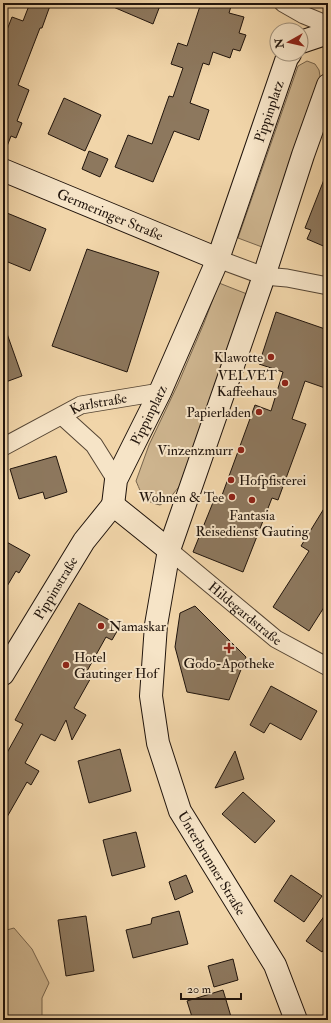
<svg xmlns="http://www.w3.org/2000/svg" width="331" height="1023" font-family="'IM FELL Double Pica',serif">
<rect width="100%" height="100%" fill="#f1d5a9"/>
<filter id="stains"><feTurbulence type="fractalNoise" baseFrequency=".005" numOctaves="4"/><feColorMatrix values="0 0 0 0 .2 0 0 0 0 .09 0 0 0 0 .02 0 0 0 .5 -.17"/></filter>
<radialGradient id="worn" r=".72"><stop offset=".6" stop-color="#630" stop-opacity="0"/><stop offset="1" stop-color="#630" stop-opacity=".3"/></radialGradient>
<path fill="#cdb48e" stroke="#76644d" d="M307,61L315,64L319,70L320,76L262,247L238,238L298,66Z
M219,283L247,294L183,482L168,500L160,505C143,501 143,497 136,481L149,445L178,384L204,323Z
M14,928L32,949L49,983L42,998V1020H3V931Z"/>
<path fill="#8d785e" stroke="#20140c" d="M30,3H51L42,28H40L18,85L29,90L17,121L22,123L16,138L11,136L4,154L3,40L12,17L23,21Z
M104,3H161L153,24Z
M201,3H232L229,13L244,17L239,33L246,35L240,51L233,49L230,58L213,52L209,65L203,63L190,103L209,110L199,140L174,131L153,182L115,167L128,135L152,144L169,96L173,97L183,68L171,64L178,43L187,46Z
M64,98L101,115L85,151L48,134Z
M89,151L108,159L100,177L82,169Z
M327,172L328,173V248L307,239L311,230L305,228Z
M7,213L46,229L30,271L3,260V224Z
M87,249L159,272L127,372L52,346Z
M276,312L328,330V389L305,381L292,419L306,424L278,500L272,498L243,572L193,552L216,495L221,498L255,405L271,411L283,372L259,364Z
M3,328H5L22,376L3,383Z
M56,456L67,492L45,499L43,492L19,499L10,469Z
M328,502V601L309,631L273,607L309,551L301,546Z
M3,540L30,555L19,573L16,571L3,593Z
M79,603L120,626L112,640L106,637L87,671L93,674L74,708L86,715L72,740L66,720L55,741L41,734L25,763L39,771L31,785L27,782L3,824V760L23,724L15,720Z
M195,606L246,657L229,700L187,692L175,647L180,613Z
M271,686L317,711L301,740L270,723L264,733L250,725Z
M120,749L131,791L89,803L78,761Z
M235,751L244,779L215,788Z
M243,792L275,821L255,843L222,814Z
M136,832L145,867L112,876L103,840Z
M186,875L193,892L175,900L169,882Z
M291,875L322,896L304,922L274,901Z
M179,911L188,944L133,958L126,930L151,924L152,918Z
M328,911V944L322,952L306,941Z
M86,916L94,971L66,976L58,920Z
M233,959L238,980L214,987L208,966Z
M223,990L232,1020H193L187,1001Z"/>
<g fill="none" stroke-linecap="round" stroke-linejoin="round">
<defs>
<g id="street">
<path d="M283,3L304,15L328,25"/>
<path d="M218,259L264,276L287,278L328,286"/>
<path d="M62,416L94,445L116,480"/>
<path id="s1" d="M3,447L81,405L160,392"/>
<path id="s2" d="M169,550L276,639L328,667"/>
</g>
<g id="secondary">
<path d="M301,42L328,33"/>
<path id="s3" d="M3,170L218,259"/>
<path id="s4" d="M113,505L116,480L160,392L218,259L287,58L290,54"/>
<path d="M113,505L169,550"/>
<path id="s5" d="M3,674L84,541L113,505"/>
<path d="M296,1020L275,965L180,811L158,743L151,696L156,625L169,550L264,276L303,155L328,85"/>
</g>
</defs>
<use href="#street" stroke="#544433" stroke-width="19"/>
<use href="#secondary" stroke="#20140c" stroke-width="24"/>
<use href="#street" stroke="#f6e4c7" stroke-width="17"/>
<use href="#secondary" stroke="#f6e4c7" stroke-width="22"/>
</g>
<g fill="#8f2418" stroke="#f6e4c7" stroke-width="1.5">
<circle cx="271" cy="357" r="4"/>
<circle cx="285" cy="383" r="4"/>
<circle cx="259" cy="412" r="4"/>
<circle cx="241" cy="450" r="4"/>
<circle cx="231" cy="480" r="4"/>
<circle cx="232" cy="497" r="4"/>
<circle cx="252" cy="500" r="4"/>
<circle cx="101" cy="626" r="4"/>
<path d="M227 642h4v4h4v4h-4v4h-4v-4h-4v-4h4z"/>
<circle cx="66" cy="665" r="4"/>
</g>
<g text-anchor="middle" stroke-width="4" stroke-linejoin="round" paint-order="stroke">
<g font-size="14" fill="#20140c" stroke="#f6e4c7">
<text dy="5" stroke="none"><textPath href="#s4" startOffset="425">Pippinplatz</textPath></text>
<text dy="5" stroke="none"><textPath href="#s3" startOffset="116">Germeringer Straße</textPath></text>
<text dy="5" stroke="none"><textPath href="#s1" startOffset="106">Karlstraße</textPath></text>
<text dy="5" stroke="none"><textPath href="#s4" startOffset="98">Pippinplatz</textPath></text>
<text dy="5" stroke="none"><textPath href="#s5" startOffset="101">Pippinstraße</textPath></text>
<text dy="5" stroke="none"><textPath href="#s2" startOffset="99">Hildegardstraße</textPath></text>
<text transform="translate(212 863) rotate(59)" y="5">Unterbrunner Straße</text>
</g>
<g font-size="14" fill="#20140c" stroke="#f6e4c7" text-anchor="end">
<text x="263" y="362">Klawotte</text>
<text x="277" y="380">VELVET<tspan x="277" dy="16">Kaffeehaus</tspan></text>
<text x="251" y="417">Papierladen</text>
<text x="233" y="455">Vinzenzmurr</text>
<text x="239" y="485" text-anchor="start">Hofpfisterei</text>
<text x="224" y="502">Wohnen &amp; Tee</text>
<text x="252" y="520" text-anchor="middle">Fantasia<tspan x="252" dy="16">Reisedienst Gauting</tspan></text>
<text x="109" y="631" text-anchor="start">Namaskar</text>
<text x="74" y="662" text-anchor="start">Hotel<tspan x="74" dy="16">Gautinger Hof</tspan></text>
<text x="229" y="668" text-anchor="middle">Godo-Apotheke</text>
</g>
</g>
<rect width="331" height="1023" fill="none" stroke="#f1d5a9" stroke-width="16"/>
<rect x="4" y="4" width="323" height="1015" fill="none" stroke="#20140c" stroke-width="2"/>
<rect x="8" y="8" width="315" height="1007" fill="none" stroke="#20140c"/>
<g transform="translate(289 42) rotate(262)"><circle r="19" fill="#f6e4c7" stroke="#a0917c"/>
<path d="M0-3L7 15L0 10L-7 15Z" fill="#8f2418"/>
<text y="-6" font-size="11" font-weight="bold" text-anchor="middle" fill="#20140c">N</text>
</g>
<path d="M181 993v6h60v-6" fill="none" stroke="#20140c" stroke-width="2"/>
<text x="187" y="993" font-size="12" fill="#20140c" stroke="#f6e4c7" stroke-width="3" paint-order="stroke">20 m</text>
<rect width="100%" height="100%" filter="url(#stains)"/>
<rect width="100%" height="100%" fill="url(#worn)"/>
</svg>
